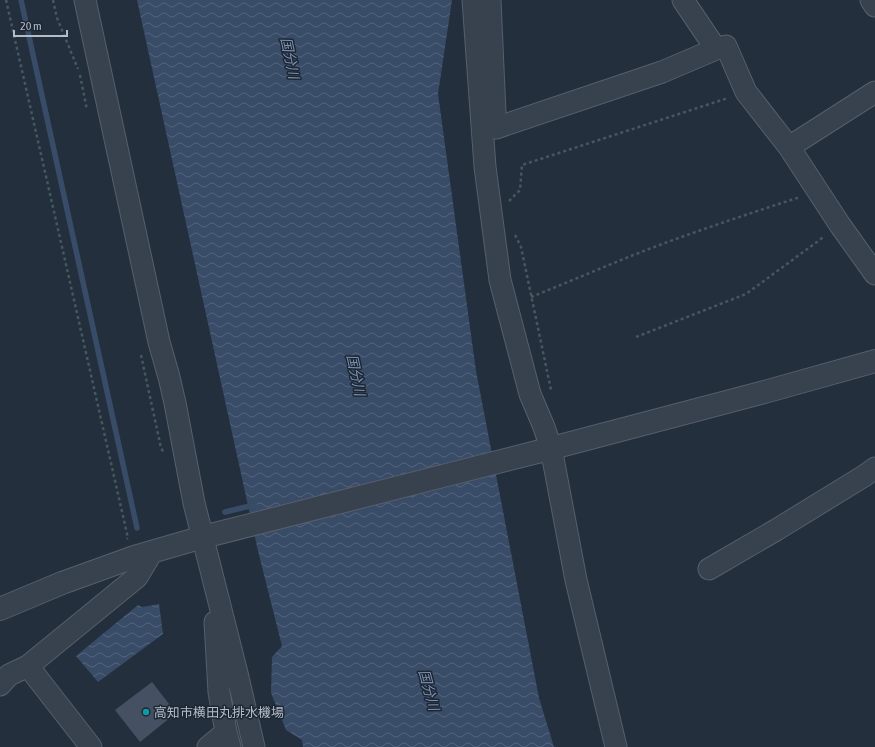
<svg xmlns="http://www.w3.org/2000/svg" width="875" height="747" font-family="'Asap Condensed','Noto Sans JP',sans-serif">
<defs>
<pattern id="water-waves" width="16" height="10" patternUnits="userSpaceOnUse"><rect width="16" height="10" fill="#394c67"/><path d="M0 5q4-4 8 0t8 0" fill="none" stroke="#53647b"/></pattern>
</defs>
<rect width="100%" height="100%" fill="#242f3e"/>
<path fill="url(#water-waves)" d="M137,0H452L438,94L476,371L539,698L554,747H303L302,740L286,730L271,693L272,657L282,646L258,551Z
M159,604L163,634L98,682L76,656L138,605L142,607Z"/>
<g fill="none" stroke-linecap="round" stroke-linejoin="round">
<path stroke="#394c67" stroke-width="5.5" d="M21,0L137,528
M225,512L254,505"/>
</g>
<path fill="#455162" d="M152,682L176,713L140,742L115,710Z"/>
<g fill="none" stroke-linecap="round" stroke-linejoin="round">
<defs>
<path id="minor" d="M85,0L159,342L169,377L175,403L194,503L237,673L254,747
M473,0L485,167L500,280L530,394L544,427L551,448L576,580L616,747
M490,0L495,113
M683,0L716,49
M871,0L875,6
M496,128L662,72L716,49L726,46L746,92L789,147L840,225L875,274
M789,147L875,92
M709,569L776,530L864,476L875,468
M215,622L219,692L226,732
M0,685L9,675L28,666
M91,747L28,666L137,577L152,552
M208,747L226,732L230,747"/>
<path id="tertiary" d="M0,609L62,583L134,557L203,537L537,452L768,391L875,361"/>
</defs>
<use href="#minor" stroke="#565f6c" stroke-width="23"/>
<use href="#tertiary" stroke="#565f6c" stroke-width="24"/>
<path stroke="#44595c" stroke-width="2.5" stroke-dasharray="3 3" stroke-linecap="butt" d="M6,0L128,538L127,539
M53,0L57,18L78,69
M80,75L87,110
M509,201L520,190L522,165L728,98
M515,235L521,247L551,390
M531,297C566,283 601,268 636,254C690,233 745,215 800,197
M636,337L746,294L825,236
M141,355L161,448L164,453"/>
<use href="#minor" stroke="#38414e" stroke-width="21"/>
<use href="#tertiary" stroke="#38414e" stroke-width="22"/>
</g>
<circle fill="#0f9aa8" stroke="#1d2633" stroke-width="1.5" cx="146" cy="712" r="4"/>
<g text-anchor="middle" stroke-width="3" stroke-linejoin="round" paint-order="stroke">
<g font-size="13" fill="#b4bcc9" stroke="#1d2633" text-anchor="start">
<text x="154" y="717">高知市横田丸排水機場</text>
</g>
<g font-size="14" font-style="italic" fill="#7c92b1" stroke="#1d2633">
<text transform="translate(290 58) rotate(78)" y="5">国分川</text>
<text transform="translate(356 375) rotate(78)" y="5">国分川</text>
<text transform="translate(429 690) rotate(75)" y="5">国分川</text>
</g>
</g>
<path d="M14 30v6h53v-6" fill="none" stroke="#b4bcc9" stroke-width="2"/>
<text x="20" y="30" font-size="12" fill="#b4bcc9" stroke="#1d2633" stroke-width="3" paint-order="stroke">20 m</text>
</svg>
